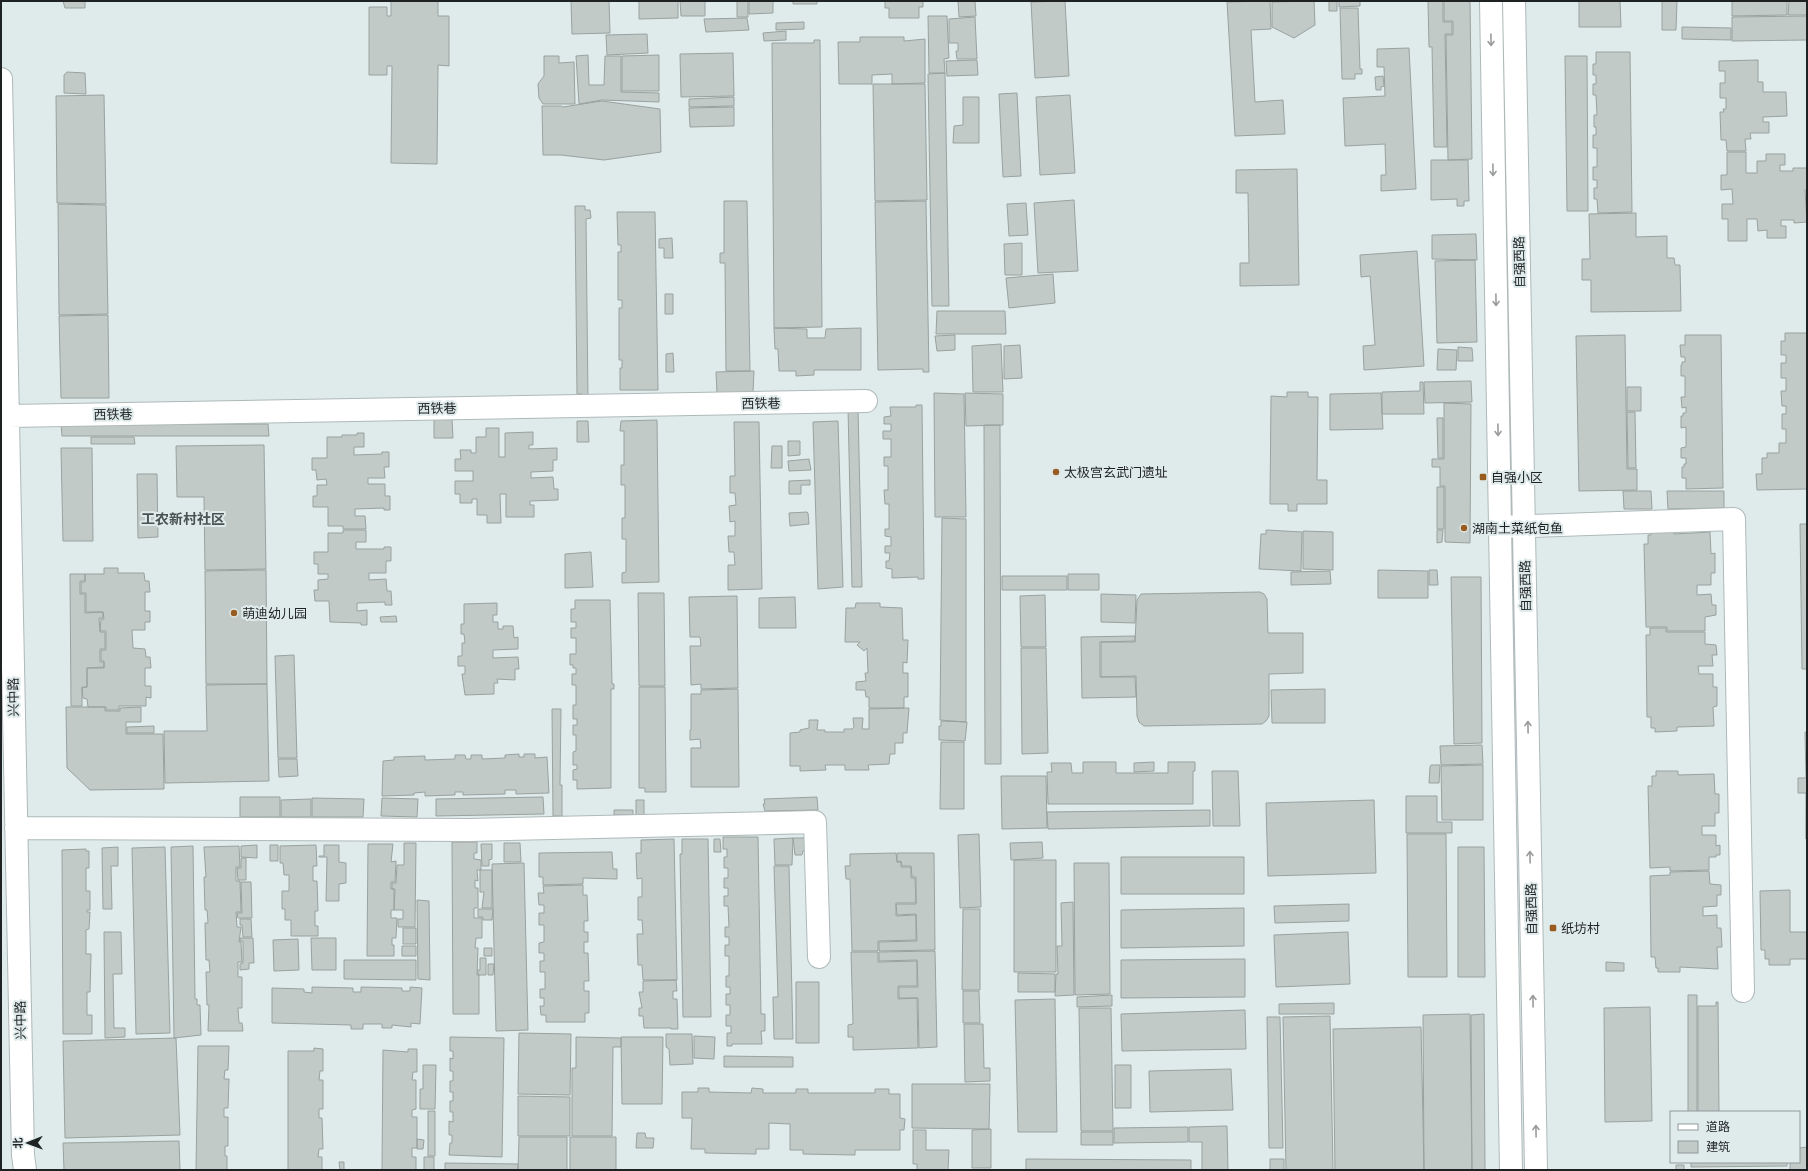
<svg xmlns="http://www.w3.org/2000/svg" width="1808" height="1171" font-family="Spectral,'Noto Sans SC',serif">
<rect width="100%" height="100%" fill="#dfeaea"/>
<path fill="#c1cac7" stroke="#99a29f" d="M63,1H85V8H65Z
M391,1H438V16H449V66L438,65L437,164L391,163L392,66H387V75H369V7H387V16H391Z
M571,1H609L610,33L572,34Z
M639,1H678V18L639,19Z
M680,1H705V16H681Z
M737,1H748V17H737Z
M749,1H773V13L749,14Z
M793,1H817V4H793Z
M885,1H923V7H919V18H889V8H885Z
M958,1H975L976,16L959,17Z
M1065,1L1069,76L1035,78L1031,2Z
M1270,1L1271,29L1251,30L1255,102L1283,100L1285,134L1235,136L1227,2Z
M1314,1L1315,25L1294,38L1272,27V2Z
M1329,1H1337V11H1329Z
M1339,1H1360V6L1339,7Z
M1428,1H1443V22H1452V34H1445L1447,147H1434L1432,47H1429Z
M1444,1H1470L1472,159L1448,160L1446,35H1453V21H1444Z
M1579,1H1620L1621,27H1579Z
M1662,1H1677L1676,30H1662Z
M1732,1H1787V15L1732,16Z
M1789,1H1807V15H1788Z
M1340,8H1358L1360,69H1362V74H1355V79H1342Z
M928,16H947L949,58L944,59L945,73H929Z
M1807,16V40L1732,41V17Z
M975,17L977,59H957L956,51H958V43H949V19Z
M747,18L749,30L706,32L704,19Z
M804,22V29L776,30V23Z
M1682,27L1731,28V40L1682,39Z
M786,31V40L764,41L763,33Z
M647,34L648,53L607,55L606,35Z
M860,37H904V41L925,39V83L892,84V74L872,75V84H839L838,42H860Z
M814,40H820L822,327L774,328L772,43H814Z
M1409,48L1416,189L1381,191V175H1386L1385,144L1345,146L1343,98L1385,96L1384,67H1377V49Z
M1596,52H1630L1632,212L1598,213L1597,199H1594V188H1597V180H1593V167H1597V148H1593V135H1596V127H1594V115H1597L1596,95H1593V84H1596V75H1593V64H1596Z
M733,53L734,96L681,97L680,54Z
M588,55L589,85H604L605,56H621V92L659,93V102L602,100L579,104L576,56Z
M659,55V91H622V56Z
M544,56H559V63L574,62L575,104H543L539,98L538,84L544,76Z
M1565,56H1587L1588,211H1567Z
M977,60L978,75L947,76L946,61Z
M1758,60V82H1763V92H1786L1787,116L1763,117V122H1769V133H1750L1751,139H1745L1746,151H1727L1726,140H1721L1720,112H1724L1723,109H1726V98H1720V83H1725V71H1719V61Z
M67,72L85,73L86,94L64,93V75Z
M945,73L949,306H932L928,74Z
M1383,76L1384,86L1381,87V90H1376L1375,77Z
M873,84H925L927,200L875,201Z
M1017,93L1021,176L1003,177L999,94Z
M104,95L106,204L57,203L56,96Z
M1070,95L1075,173L1040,175L1036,97Z
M734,97V106L689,107V99Z
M963,97H979V143H953L954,126L963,125Z
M602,101L660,109L661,152L604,160L561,155H543L542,106H561L563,107Z
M734,107V126L690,127L689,108Z
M1727,152H1746V173H1757V161H1766V154H1785V165H1780V171H1793V168H1807V190H1805L1807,222L1794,223V220H1781V226H1786V238H1767V230L1758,231L1757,219H1747V241H1728V219H1722V204H1733L1732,189L1721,190V175H1727Z
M1431,160H1468L1469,201H1464V206H1457V199L1431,200Z
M1297,169L1299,285L1240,286V263H1249L1248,193H1236V170Z
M1074,200L1078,271L1038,273L1034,203Z
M724,201H747L750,371H726L725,263H720V253H724Z
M926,201L929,372H923V369L878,370L875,202Z
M1026,203L1028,235L1009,236L1007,204Z
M58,204L106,205L108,314L59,315Z
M575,206H585V210H590L591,218L586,219L588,400H582V394H577Z
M617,212H655L658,390H620V368H622V360H619V308H622V300H618V252H621V245H618Z
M1636,213V237L1667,236V258H1674L1675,265H1680L1681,311L1591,312V280H1582V259H1590L1589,214Z
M1476,234L1477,260L1432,259V235Z
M672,238L673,258H664V248H659V239Z
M1022,243V275H1005L1004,244Z
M1417,251L1424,366L1364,370L1363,346L1375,345L1370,276L1361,277L1360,255Z
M1475,260L1477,342L1437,343L1435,261Z
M1053,274L1055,303L1009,308L1006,278Z
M665,294H673V314H665Z
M937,311H1005L1006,334H936Z
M108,315L109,398H61L59,316Z
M774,328L807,329V338H825L826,329L861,328V370H814V375L796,376V371H779L778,349H775Z
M1785,333H1807V489L1757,490L1756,474H1762V458H1767V453H1779V443H1786V429H1782V414H1786V406H1782L1781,391H1786V378H1781V363H1786V355H1781V341H1785Z
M955,335V350L937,351L935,336Z
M1625,335L1627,469H1637V490L1579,491L1576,336Z
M1685,335H1721L1723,488L1686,489V478H1682V467H1684V464H1686V458H1681V448L1686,447V427L1681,428V416H1683V413H1686V407L1682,408L1681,397H1685V376H1681V365H1682V362H1685V357H1681L1680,345H1685Z
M1001,344L1003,392H973L972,346Z
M1020,345L1022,378L1004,379V346Z
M1458,347L1472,348L1473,361H1458Z
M1438,349L1457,350L1456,370H1437Z
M673,353L674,372H666V354Z
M754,371L753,392L717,393L716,372Z
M1471,381L1472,402L1425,403L1424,382Z
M1420,382H1423L1424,414H1382V392L1420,391Z
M1627,387H1641V411H1627Z
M1287,392H1308V397H1318L1317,480H1327V504H1297V511H1288V504H1270L1271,396L1287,397Z
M934,393L964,394L966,517H935Z
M965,393L1003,394V425L966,426Z
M1381,393L1383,429L1330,430V394Z
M1444,403L1471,404L1470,543L1445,542V486H1440V467H1432V459H1444Z
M916,405H922L924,579H918V577L892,578V569L886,568V561H889L890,553H885V546H891V537L885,536V529H889V504H885L884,490H888V466H884V457H891V439H883V431H891V424H884V417L891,416L890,407H916Z
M848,408H858L862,587H852Z
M1627,412H1635L1636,468H1628Z
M1437,418H1443V458H1438Z
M434,419H452L453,438H434Z
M657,420L659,582L622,583V573L626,572V539H622V518H625V485H621V465H624V431H620L621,421Z
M577,421H588L589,442H577Z
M838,421L843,587L818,589L813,422Z
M734,422H759L762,589L728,590V565H735L734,552H729L728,536H735V521L730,522L729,506L736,505L735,493H730V476H735Z
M61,424H268L269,436H62Z
M984,425H1000L1001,764H985Z
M486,428H499V457H505V433L533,432V445H529V449L557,448V460H553V471L531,472V478L553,477L554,489H558V500L530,501V505H534V517H506V494H500L501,523H487V515H477V499H472V503H460V494H455V481H473V471H455V459H461L460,450H471V453H476V437H486Z
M357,433H364V447H354V455L382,454V452H389V467H384L385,478H368V484H385V496H390V510H384V508L355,509V516H365L366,529H343V526H328V507H313V496H317V485H327L326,479L317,480L316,470H312V458H327V437H342V435H357Z
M91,437H134L135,444H91Z
M788,441H800V455L788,456Z
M264,445L266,569L205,570L204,497H177L176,446Z
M772,446H782V468H771Z
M61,448H92L93,541H63Z
M809,459L811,470L789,471L788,461Z
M137,474H157L158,537L138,538Z
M810,480V485H801V494H789V481Z
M1437,487H1444V529H1437Z
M1623,491H1651L1652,509H1624Z
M1667,491H1724V508L1668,509Z
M807,512L808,513L809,524L790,526L789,513Z
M942,518L966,519V722L940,720Z
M1800,524H1807V669H1802Z
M343,530H366V542H356V549H384V547H391V561H386V573H369V580L386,579L387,591H391L392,605H385V602L357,603V611L367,610V625H361V623L330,622L329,601H315L314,590H318V580L328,579V574H318V564H314V552H328V533H343Z
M1266,530L1302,532L1301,571L1259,569L1261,534H1266Z
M1437,530H1443L1442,542L1437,543Z
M1674,530V534L1710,532L1711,554L1715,553V573H1711V585H1697V595L1711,594L1712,605H1716V615L1705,617V631H1667V627H1646L1644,544H1648V535H1651V531Z
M1303,531L1333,532V570L1303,569Z
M591,552L593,587L565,588V554Z
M104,568H118V573H144L145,581H149L150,592H145V611H150V622H145V630H132L133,648L145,649L146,657H150L151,668H145V686H151V698L146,697V706H119V710H106V707H88L87,699L83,698L82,688L87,687V668H104V661H101V650H106V631H100L101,619H104L103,612H86V593H81V582H85V574H104Z
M266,570L267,684H206L205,571Z
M1378,570L1428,571V598H1378Z
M1429,570H1437L1438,585H1429Z
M1330,571L1331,584L1291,585V572Z
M70,574H85V581H80V594H85V613L103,612V618H99L100,632H105V649H100V662H104V667L87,668V687H82V706H71Z
M1068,574H1099V590H1068Z
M1002,576H1067V590H1002Z
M1451,577H1481L1482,743L1454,744Z
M1260,592L1264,594L1267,599L1268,633H1303V673L1269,674V716L1266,721L1262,724L1144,726L1139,722L1137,716L1136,676L1101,677V642H1135L1137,600L1141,594Z
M638,593H664L665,686H639Z
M1101,594L1136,595L1135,623L1101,622Z
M1045,595L1046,647H1021L1020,596Z
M737,596L738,688L701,689V684L691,685L690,646H701L700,637H690L689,597Z
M795,597L796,628H759V598Z
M575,600H610L612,684H614V689H611V788L577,789V780H573V770L577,769V765H573V752L576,751V735H573V725H577V719H573V705H576V685H572V674H576V668H573V665H570V654H576V638H571V628H576V622H571V609H575Z
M497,603V615H493V622H498V629H503V626H513L514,638L518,637V649L493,650V658L518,657L519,669H515V680L497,679L498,683H494V694L465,695L462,674H465V666H458V656H462V643H465L464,634H461V624H464V604Z
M856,603H880V607L902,608L903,640H908L907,663L903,662V673H908V697H904V708H869V697H866L865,690H856V682L866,681L865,673H868L867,648L864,651L857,645L860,642H845L846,608H855Z
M396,616L397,622H381L380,617Z
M1650,628H1666V632H1705V644L1716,645L1717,655H1712L1713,666H1698L1699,674H1713V687H1717V706L1713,707L1714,726L1677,727V731L1655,732V728H1651V717H1647L1646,635H1650Z
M1135,636V641L1100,642V677H1135L1136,697L1082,698L1081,637Z
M1021,648H1046L1048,753L1022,754Z
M294,655L297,758H278L275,656Z
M267,684L269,781L165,783L164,731H207L206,685Z
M639,687H665L666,792H645V788H639Z
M738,689L739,787H691V748H701L700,739L690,740V730H691V694H701V690Z
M1325,689V723H1272L1271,690Z
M66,707H105V711H120V708L141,707V722H126V734H163L164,789L90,790L67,768Z
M909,708L907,733H903V743H895V754H890L889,764L868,765L869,770H845V765H825L826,770L800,771V766H790V733L800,732V730L809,728V720H818L817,730H825V732H844V729H852L854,727L853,718H863L862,729H869V709Z
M552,709H561L560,785H562V816H553Z
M941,721L967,722L965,741L939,740V726H941Z
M154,726V733H127V727Z
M1805,732H1807L1806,839V793H1798V778H1806Z
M941,742H964V809H940Z
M1482,745L1483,764L1441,765L1440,746Z
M519,754V757H524V754H535V758L547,757L549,793L516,794V790H505V794L463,795V792H455V795L425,796V792L414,793V795L382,796L383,761L394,760V757L425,756V760L455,759V755H465L466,759H471V755H482V759L505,758V755Z
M278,759H297L298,776L279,777Z
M1083,762H1116V773H1168V762H1195V771H1193V804H1048L1047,772H1052L1051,763H1071L1072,773H1083Z
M1154,762V771L1134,772V763Z
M1431,765H1440L1439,783H1429L1430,767Z
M1483,765V820H1442L1441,766Z
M1212,771H1238L1240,826H1213Z
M1656,771H1678V775L1714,774L1715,794H1719V813H1715V826H1702V835H1716V846L1720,845V855H1716V857H1709V870L1670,871V867L1650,868L1648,786H1652V776H1656Z
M1001,776H1046L1047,828L1002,829Z
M1406,796H1437V822H1452V833H1406Z
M240,797H280V817H240Z
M543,797L544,814L436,816V799Z
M817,797L818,810L765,811L763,804H765L764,799Z
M312,798L364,799L363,817H312Z
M382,798L418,799L417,817L381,816Z
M311,799V817H281V800Z
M636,800H644V815H636Z
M1374,800L1376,873L1268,876L1266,803Z
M614,810H633V815H614Z
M1210,810V826L1048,829L1047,812Z
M979,834L981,907L960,908L958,835Z
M1407,834H1446L1447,977H1408Z
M723,837H758L761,1014H765V1031H761L762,1044H732V1046H727V1033H731V1026H726V1015H730V1005H726V994H730V987H726V976H729V956H725V945H729V937H725V927H729L728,906H724V896H728V888H724V878H728V868H724V857H727V849H723Z
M793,838L792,865H775L774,839Z
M793,838H805L806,851H803L802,855H795Z
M674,839L677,980H643L642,965H638L637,934H643L642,920H638V897H642V878L637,879L636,853H641V840Z
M682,839H708L711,1017H683L680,854H682Z
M714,839H720L721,852H714Z
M452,842H477V853H474V859L481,860V870H477L478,881L475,880V888H478V908H474V918H482V938H476L475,948H478L477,975H479V1014H453Z
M1042,842L1043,858L1011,860L1010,843Z
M404,843H416L415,927H398V919H403V910H394L395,889H392V883H396L397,865H404Z
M504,843H520L521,862H504Z
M368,844H393L391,862L396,861L395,882H391V889H394V910H391V918H397L396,938H392V945H394V956H367Z
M481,844H492V859L489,860V866H482Z
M257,845V858L241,857V846Z
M270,845H278V861H270Z
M316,845L317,866H313V881H317L318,911H315V926H318V936H291V920H285V909H282V891H289V875H284L283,863H280V846Z
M324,845H339V862L346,863V883L339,884V901H326L327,857H319V856H324Z
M193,846L195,999H197V1005H200L201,1035L174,1038L171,847Z
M239,846L240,867H236V881H240L241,912H236L237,927H241L239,942H241L242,962H238V977H242V1008H238L239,1023H242L243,1031H208L209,1005H207L206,972H210L209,960H206L205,923H208L207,910H205L204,877H206L204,847Z
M118,847V866H111L112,909H103L102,848Z
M165,847L170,1033L136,1034L132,848Z
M1458,847H1484L1485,977H1458Z
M86,849V851H89V868H86V891H90V910H87V912H90L89,929L86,930V954H91L90,992H87V1015H92V1034H63L62,850Z
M612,852L613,869H617V879L583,878V884L543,885V877H539V853Z
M896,853L897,862H901V867H911V878H915L916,903H896V916L916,915V940L878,941V951H852L850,879H846L845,866H850V854Z
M897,853H934L935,950L879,951V942L917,941L916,914L897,915L896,904H916V877H912L911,866H902L901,861L897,862Z
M1121,857H1244V894H1121Z
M241,858H246V880H238L237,868H241Z
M1014,860H1056V972H1014Z
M524,863L528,1030L496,1031L492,864Z
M1074,863H1109L1110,994L1075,995Z
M774,866H789L793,1039H774L773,997H778Z
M480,870H492V908H482L484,892H480Z
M1709,871L1710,884L1721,885V895H1717V906L1703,907V916L1717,915V928H1721L1722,947H1717L1718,969L1680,967V972H1658V968H1656L1655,957H1651L1650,876L1670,875V872Z
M241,882H251L252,918H238L237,913H242Z
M583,885V895H587L588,921H584V932H588V942H584V953H588L589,981H584V991H589V1013H585V1022H546V1015H541L540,1006H544V998H540V989H545V972H540V961H544V953H539V943L544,942V925H539V913H544V905H539L538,893H544L543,886Z
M1790,890V932H1807V959H1790V965H1769V959H1765V950H1761L1760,891Z
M417,900L429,901L430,980L418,979Z
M1073,902L1074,995L1055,996L1056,974H1058L1057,946H1062L1061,903Z
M1349,904V921L1275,923L1274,906Z
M1244,908V946L1121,948V910Z
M478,909H493L492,920H483V917H478Z
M963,909H980V990H962Z
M240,919H251L252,937H243L242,925H240Z
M403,928H416V944H403Z
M104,932H121L122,974H113L114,1028H125V1037L105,1038Z
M1348,932L1350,984L1276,987L1274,935Z
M240,938H253L254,963H249V969L240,970V964L243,963V941H240Z
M311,938H336V970H312Z
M298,939L299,970L274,971L273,940Z
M402,946H416V956H402Z
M484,948H492V956H484Z
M935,951L937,1047L919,1048L918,998H899V987H918L917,960L879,961V952Z
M851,952H878V962L917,961V986H898V999L917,998L918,1048L853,1050V1037H848V1025L853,1024Z
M480,958H486V975H478V970H480Z
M1245,959V997L1121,998V960Z
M344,960H416V980L344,979Z
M1606,962L1624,963V971H1606Z
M488,964H494L493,975H488Z
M1018,973L1055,974V992H1018Z
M676,980L677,991H673V999H677L678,1029H671V1028H644L643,1016H639V1008H642L639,992H643V981Z
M796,982H819V1043H796Z
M312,987L353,988V992H361V987L402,988V991H410V987L422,988L420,1024L411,1023V1027L392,1025V1028H382V1024H363V1029H351V1025L272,1023V988L304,989V992L312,993Z
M963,991H979L980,1023H963Z
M1112,995V1006L1077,1007V997Z
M1688,995H1697V1112H1688Z
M1055,999L1057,1132H1018L1015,1000Z
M1716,1002H1718L1719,1112H1698V1006H1716Z
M1334,1003V1014H1279V1004Z
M1650,1007L1652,1121L1605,1122L1604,1008Z
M1079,1008H1111L1113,1131H1081Z
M1245,1010L1246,1049L1122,1051L1121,1014Z
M1470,1014L1472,1170H1424L1423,1015Z
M1484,1014L1485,1170H1472L1471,1015Z
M1330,1016L1333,1170H1286L1283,1017Z
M1267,1017H1280L1283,1148H1269Z
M964,1024H983L984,1068H990V1081L965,1082Z
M1421,1027L1424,1170H1335L1333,1029Z
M519,1033L571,1034L570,1095L518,1094Z
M666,1034H692L693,1064L670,1065L669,1049L666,1047Z
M694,1036L715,1037L714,1059L694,1058Z
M450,1037L504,1038L502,1157L449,1155L450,1143H452V1135H449V1121L453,1122V1112H450V1101H453V1092H450V1081H453V1071H450V1058L453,1059V1051H450Z
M576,1037L621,1038V1047H613L612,1136H572V1068H576Z
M621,1037H663L662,1104H622Z
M176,1038L180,1135L65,1138L63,1041Z
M198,1046H229L228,1070H225L224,1079H229L228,1108H224V1117H228V1146H225V1156H227V1170H196Z
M314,1048L323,1049V1071H320L319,1080H323V1109H319V1118H322L323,1149H319L318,1157H322V1170H288V1051H314Z
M408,1049H417V1072H413L412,1080H416V1109L412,1110V1117H417V1148H412V1157H416V1170H382L383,1050L408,1052Z
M724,1056L793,1057V1067H724Z
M423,1065H436L435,1109H420V1089H423Z
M1115,1065H1131V1108H1115Z
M1231,1069L1233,1110L1150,1112L1149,1071Z
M912,1084H990L989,1129L912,1128Z
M698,1088H709V1092L751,1093L752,1088L763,1089V1093H796V1089H808V1093H875V1089H889V1094H900V1118L905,1119L904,1130H900V1150H855V1155L803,1154V1150H790V1124L769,1123V1149H756V1154L705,1153V1149H691L692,1118H682V1092H698Z
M518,1096L570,1097V1136H518Z
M428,1111H435V1156H428Z
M1227,1126L1228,1170H1202V1142H1189V1127Z
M1188,1127V1142L1114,1143V1128Z
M991,1129V1168H972V1130Z
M913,1130H926V1150H949L948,1170H917V1164H913Z
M1081,1132H1113V1145H1081Z
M637,1133H645L646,1138H654L653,1148H636Z
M519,1137H567V1170H518Z
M570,1137H616V1170H570Z
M417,1139L424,1140L423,1149H417Z
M179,1141L180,1170H64L63,1143Z
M1807,1147V1170H1790V1162H1799V1148Z
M424,1157H434V1170H424Z
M1026,1159L1191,1160V1170H1026Z
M1270,1159H1284V1170H1270Z
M339,1162H344V1170H340Z
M1691,1162H1787V1166L1691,1167Z
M445,1163L518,1164V1170H445Z
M1676,1165H1684V1170H1676Z"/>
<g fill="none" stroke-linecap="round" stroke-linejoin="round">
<defs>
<path id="minor" d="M1,79L23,1155L25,1170
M8,416L866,401
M1500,527L1734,519L1743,991
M16,828L470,830L815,822L819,957"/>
<path id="major" d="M1491,1L1511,1170
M1514,1L1536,1170"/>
</defs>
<use href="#minor" stroke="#afb9b9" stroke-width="24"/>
<use href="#major" stroke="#afb9b9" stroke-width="24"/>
<use href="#minor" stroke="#fff" stroke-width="22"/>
<use href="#major" stroke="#fff" stroke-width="22"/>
</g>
<defs><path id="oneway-shaft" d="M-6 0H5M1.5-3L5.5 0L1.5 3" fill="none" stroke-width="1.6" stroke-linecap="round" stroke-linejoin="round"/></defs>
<g stroke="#9a9c9c">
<use href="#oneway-shaft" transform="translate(1491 40) rotate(89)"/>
<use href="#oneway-shaft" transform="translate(1493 170) rotate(89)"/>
<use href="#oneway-shaft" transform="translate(1496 300) rotate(89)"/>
<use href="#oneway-shaft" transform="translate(1498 430) rotate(89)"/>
<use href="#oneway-shaft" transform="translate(1528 727) rotate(-91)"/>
<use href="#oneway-shaft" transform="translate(1530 857) rotate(-91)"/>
<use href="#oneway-shaft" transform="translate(1533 1001) rotate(-91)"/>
<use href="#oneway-shaft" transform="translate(1536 1131) rotate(-91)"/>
</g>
<g fill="#995c20" stroke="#dfeaea" stroke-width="1.5">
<circle cx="1056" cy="472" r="4"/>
<rect x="1479" y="473" width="8" height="8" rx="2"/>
<circle cx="1464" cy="528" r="4"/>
<circle cx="234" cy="613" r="4"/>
<rect x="1549" y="924" width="8" height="8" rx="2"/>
</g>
<g text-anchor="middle" stroke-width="4" stroke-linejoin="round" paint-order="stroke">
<g font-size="13" fill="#1f2222" stroke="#dfeaea">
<text transform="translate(1519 262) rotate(-91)" y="5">自强西路</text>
<text transform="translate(761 403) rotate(-1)" y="5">西铁巷</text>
<text transform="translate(437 408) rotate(-1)" y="5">西铁巷</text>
<text transform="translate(113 414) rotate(-1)" y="5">西铁巷</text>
<text transform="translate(1525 586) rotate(-91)" y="5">自强西路</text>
<text transform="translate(13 697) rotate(-91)" y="5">兴中路</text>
<text transform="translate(1531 909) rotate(-91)" y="5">自强西路</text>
<text transform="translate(20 1020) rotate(-91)" y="5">兴中路</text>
</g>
<g font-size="13" fill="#1f2222" stroke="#dfeaea" text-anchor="start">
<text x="1064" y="477">太极宫玄武门遗址</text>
<text x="1491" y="482">自强小区</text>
<text x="1472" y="533">湖南土菜纸包鱼</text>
<text x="242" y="618">萌迪幼儿园</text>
<text x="1561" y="933">纸坊村</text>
</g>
<g font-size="14" font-weight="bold" fill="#4a5253" stroke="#dfeaea">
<text x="183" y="524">工农新村社区</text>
</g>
</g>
<rect width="1808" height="1171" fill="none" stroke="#1f2222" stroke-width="4"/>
<rect x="1670" y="1111" width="130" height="52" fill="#dfeaea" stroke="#929a9a"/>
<rect x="1678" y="1124" width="20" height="6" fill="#ffffff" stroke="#929a9a"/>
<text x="1706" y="1131" font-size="12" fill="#1f2222">道路</text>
<rect x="1678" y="1141" width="20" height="12" fill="#c1cac7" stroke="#929a9a"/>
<text x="1706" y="1151" font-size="12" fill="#1f2222">建筑</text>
<g transform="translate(28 1143) rotate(269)" stroke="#dfeaea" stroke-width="3" paint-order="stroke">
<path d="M0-3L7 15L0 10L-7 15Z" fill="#1f2222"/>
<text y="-6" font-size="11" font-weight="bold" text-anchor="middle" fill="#1f2222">北</text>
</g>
</svg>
